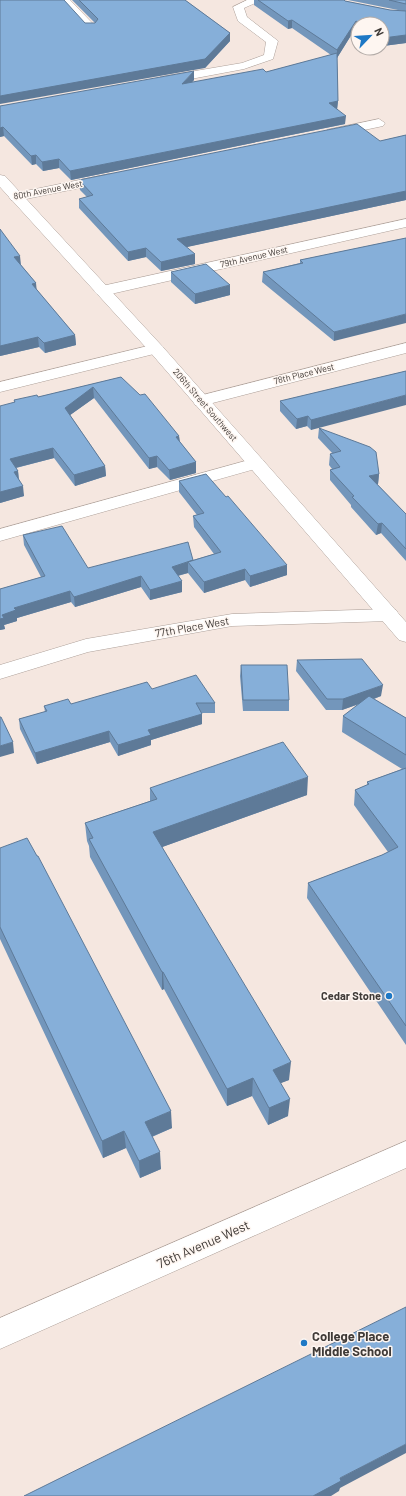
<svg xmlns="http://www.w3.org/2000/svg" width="406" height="1496" font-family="Barlow,sans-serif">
<rect width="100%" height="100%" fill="#f5e7e0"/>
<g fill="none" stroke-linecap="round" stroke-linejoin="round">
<defs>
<path id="minor" d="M59,0H70L95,26L97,28L95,30H87Z
M247,0H262L244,8L247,17L278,41L273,59L244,69L164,84L160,83L158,80L160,77L242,63L264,55L266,42L238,21L233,7Z
M379,119L385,123L383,126L331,137L325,133L327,130Z
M109,174L114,175L116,178L114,181L16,201L11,200L9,197L11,194L16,193Z
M406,219V227L102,296L97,294L94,291L97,288L102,286Z
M406,343V353L201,406L195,405L193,401L195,397Z
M156,344L162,346L164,349L162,352L0,392V382Z
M256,458L262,459L265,463L262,467L0,541V529Z
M389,609L396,610L399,615L396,620L389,621L232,626L88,652L0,679V665L86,639L232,614Z"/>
<path id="tertiary" d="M0,175L5,176L162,346L406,622V642L399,640L150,352L0,187Z
M406,1141V1168L0,1349V1318Z"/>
</defs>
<use href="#minor" stroke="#aea19a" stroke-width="1"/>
<use href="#tertiary" stroke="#aea19a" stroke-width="1"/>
<use href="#minor" fill="#fff" fill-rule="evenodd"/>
<use href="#tertiary" fill="#fff" fill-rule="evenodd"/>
</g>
<path fill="#7396bb" d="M72,0H185L230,33V41L205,68L85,23H95Z
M254,0H344L345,1L390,10L403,11L348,0H406V43L383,46H382V24H358V30L355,29L337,58L338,101L337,109L345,124L71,180L59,168L43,171L36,164L32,165L4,136L0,137V106L194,80L192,82L266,72L331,55L292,28L288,29L254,5Z
M406,135V200L186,247L195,264L161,271L146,257L128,261L79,208V199L87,197L80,190L79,180L380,141Z
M0,229L21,265L36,283V289L75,335L76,345L45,353L39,347L0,356Z
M406,238L334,341L262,282L263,272L300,263V260Z
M171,272L230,295L195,304L171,282Z
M406,371L311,430L307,426L296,429L280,411V401Z
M121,377L179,436L180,442L196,462V473L170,480L157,467L149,469L94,398L70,415L105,466L106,476L75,486L54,458L16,468L18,471L19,480L24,496L0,503L14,403V400L38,397Z
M319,428L379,474L378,484H377L406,514V561L381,533L376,535L351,507V505L330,480V470L332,469L329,465L330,454H333L318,438Z
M179,481L287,575L250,587L245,580L204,593L188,573L178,576L182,592L150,600L141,587L75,607L71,602L17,618V621L4,625L5,629L0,630V589L41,577L24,545L23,535L88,568L193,560L214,554L194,527L193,516L197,515L179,492Z
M297,660L381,696L374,699L406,718V1045L307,898L308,883L382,855L388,852L354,805L355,790L367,785V782L402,769L342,732L343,716L359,704L342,710H326L296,671Z
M241,665L289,700V711H243L240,676Z
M152,689L215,703V713H202V724L151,740V745L118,756L110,742L37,764L20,729L19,719L45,712L44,706L71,704Z
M150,788L307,795L162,847L289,1080L280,1083L288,1116L268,1125L252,1096L227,1106L164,989L162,990L90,857L89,846L87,841L85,823L150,801Z
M0,848L172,1128L152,1137L161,1169L140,1178L126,1148L103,1158L0,939Z"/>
<path fill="#5e7a98" d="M292,20V28L288,29V21Z
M356,21L355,29L337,58V50Z
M230,33V41L205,68L0,104V96Z
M406,35V43L383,46V38Z
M194,71V80L182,93V84Z
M338,101L337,110L329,103Z
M346,116L345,124L71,180L70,171Z
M3,127L4,136L0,137V128Z
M36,155V164L32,165L31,156Z
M59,159V168L43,171L42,162Z
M406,191V200L178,249L177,239Z
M146,248V257L128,261V252Z
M195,254V264L161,271V262Z
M20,256L21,265L15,266L14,257Z
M36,283L37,293L32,284Z
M230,285V295L195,304V294Z
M406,314V323L334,341V332Z
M75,335L76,345L45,353L44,343Z
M38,337L39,347L0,356V346Z
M93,387L94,398L66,418L65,408Z
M406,395V405L311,430V420Z
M308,416L307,426L296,429L297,419Z
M179,436L180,446L176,437Z
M53,448L54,458L11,469L10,459Z
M157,456V467L149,469V458Z
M196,462V473L170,480L169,470Z
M105,466L106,476L75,486L74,475Z
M18,471L19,482L14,472Z
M379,474L378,484L368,487L369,476Z
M23,486L24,496L0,503V492Z
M382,523L381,533L376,535L378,524Z
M188,562V573L172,577V567Z
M287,565V575L250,587V576Z
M245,569V580L204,593V582Z
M141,576V587L75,607L74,597Z
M182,581V592L150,600V590Z
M70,591L71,602L17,618V621L4,625L5,629L0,630V619L2,615L14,608Z
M383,685L381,696L342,710L343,699Z
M202,714V724L151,740V745L118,756V745L148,730Z
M109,731L110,742L37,764L35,753Z
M13,742L14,753L0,757V746Z
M308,777L307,795L154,850L153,832Z
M162,972H163L164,989L162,990Z
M291,1062L289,1080L271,1087L273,1070Z
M253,1078L252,1096L227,1106V1089Z
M290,1099L288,1116L268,1125L269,1108Z
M171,1111L172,1128L146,1139L145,1122Z
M124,1131L126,1148L103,1158L102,1141Z
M160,1152L161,1169L140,1178L139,1161Z
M406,1444V1453L340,1488L339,1491L331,1496H313L340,1478Z"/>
<path fill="#86afd9" stroke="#5e7a98" d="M0,0H64L85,23H95L98,19L79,0H185L230,33L205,59L0,96Z
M258,0H344L345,1L390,10L406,11V35L383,38L382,37V24H361L356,21L337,50L292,20L288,21Z
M389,0H406V4Z
M337,53L338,101L329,103L346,116L70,171L59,159L42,162L36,155L31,156L3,127L0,128V106L194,71L182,84L263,69L266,72Z
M357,124L380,141L406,135V191L177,239L195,254L161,262L146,248L128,252L79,199L93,195L79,180Z
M0,229L20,256L14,257L36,283L32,284L75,335L44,343L38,337L0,346Z
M406,238V314L334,332L263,272L303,263L300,260Z
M206,264L230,285L195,294L171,272Z
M406,371V395L311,420L308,416L297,419L280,401Z
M121,377L140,395L145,394L179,436L176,437L196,462L169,470L157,456L149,458L93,387L65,408L105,466L74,475L53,448L10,459L18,471L14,472L23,486L0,492V406L15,402L14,400L37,395L38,397Z
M319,428L370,447L376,452L379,474L369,476L406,514V549L382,523L378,524L352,497L354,496L330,470L340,467L330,454L341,451Z
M206,474L226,497L228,496L287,565L250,576L245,569L204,582L188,562L221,552L193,516L204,513L179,481Z
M62,526L88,568L188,542L193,560L172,567L182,581L150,590L141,576L74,597L70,591L14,608L16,610L2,615L4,618L0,619V589L45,576L23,535Z
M362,659L383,685L343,699H327L297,660Z
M241,665H287L289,700H243Z
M196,675L215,703H196L202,714L148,730L151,735L118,745L109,731L35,753L19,719L47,711L44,706L68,699L71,704L147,682L152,689Z
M369,696L406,718V755L343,716Z
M0,717H1L13,742L0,746Z
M283,742L308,777L153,832L291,1062L273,1070L290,1099L269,1108L253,1078L227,1089L163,972H162L89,839L93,838L85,823L157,799L150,788Z
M406,768V1026L308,883L382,855L398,847L355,790L369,784L367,782Z
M27,838L37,856H38L171,1111L145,1122L160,1152L139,1161L124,1131L102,1141L0,927V848Z
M406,1307V1444L340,1478L341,1481L313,1496H24Z"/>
<g fill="#1e78c5" stroke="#fef6f1" stroke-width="1.5">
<circle cx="389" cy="996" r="4"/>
<circle cx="304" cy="1343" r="4"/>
</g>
<g text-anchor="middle" stroke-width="3" stroke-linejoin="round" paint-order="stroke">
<g font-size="9" fill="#403b38" stroke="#fef6f1">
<text transform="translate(48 190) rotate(-11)" y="3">80th Avenue West</text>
<text transform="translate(254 257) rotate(-13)" y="3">79th Avenue West</text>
<text transform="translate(304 374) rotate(-14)" y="3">78th Place West</text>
<text transform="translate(205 405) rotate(49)" y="3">206th Street Southwest</text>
</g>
<g font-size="11" fill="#403b38" stroke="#fef6f1">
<text transform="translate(192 627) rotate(-10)" y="4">77th Place West</text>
</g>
<g font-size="11" font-weight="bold" fill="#403b38" stroke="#fef6f1" text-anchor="end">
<text x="381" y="1000">Cedar Stone</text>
</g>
<g font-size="13" fill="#403b38" stroke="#fef6f1">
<text transform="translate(203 1244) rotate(-24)" y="5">76th Avenue West</text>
</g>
<g font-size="13" font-weight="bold" fill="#403b38" stroke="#fef6f1" text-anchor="start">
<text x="312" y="1341">College Place<tspan x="312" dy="15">Middle School</tspan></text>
</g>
</g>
<g transform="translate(370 36) rotate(65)"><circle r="19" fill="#fef6f1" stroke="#b2aba7"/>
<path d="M0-3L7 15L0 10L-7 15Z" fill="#1e78c5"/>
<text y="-6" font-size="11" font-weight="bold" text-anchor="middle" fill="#403b38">N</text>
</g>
</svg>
